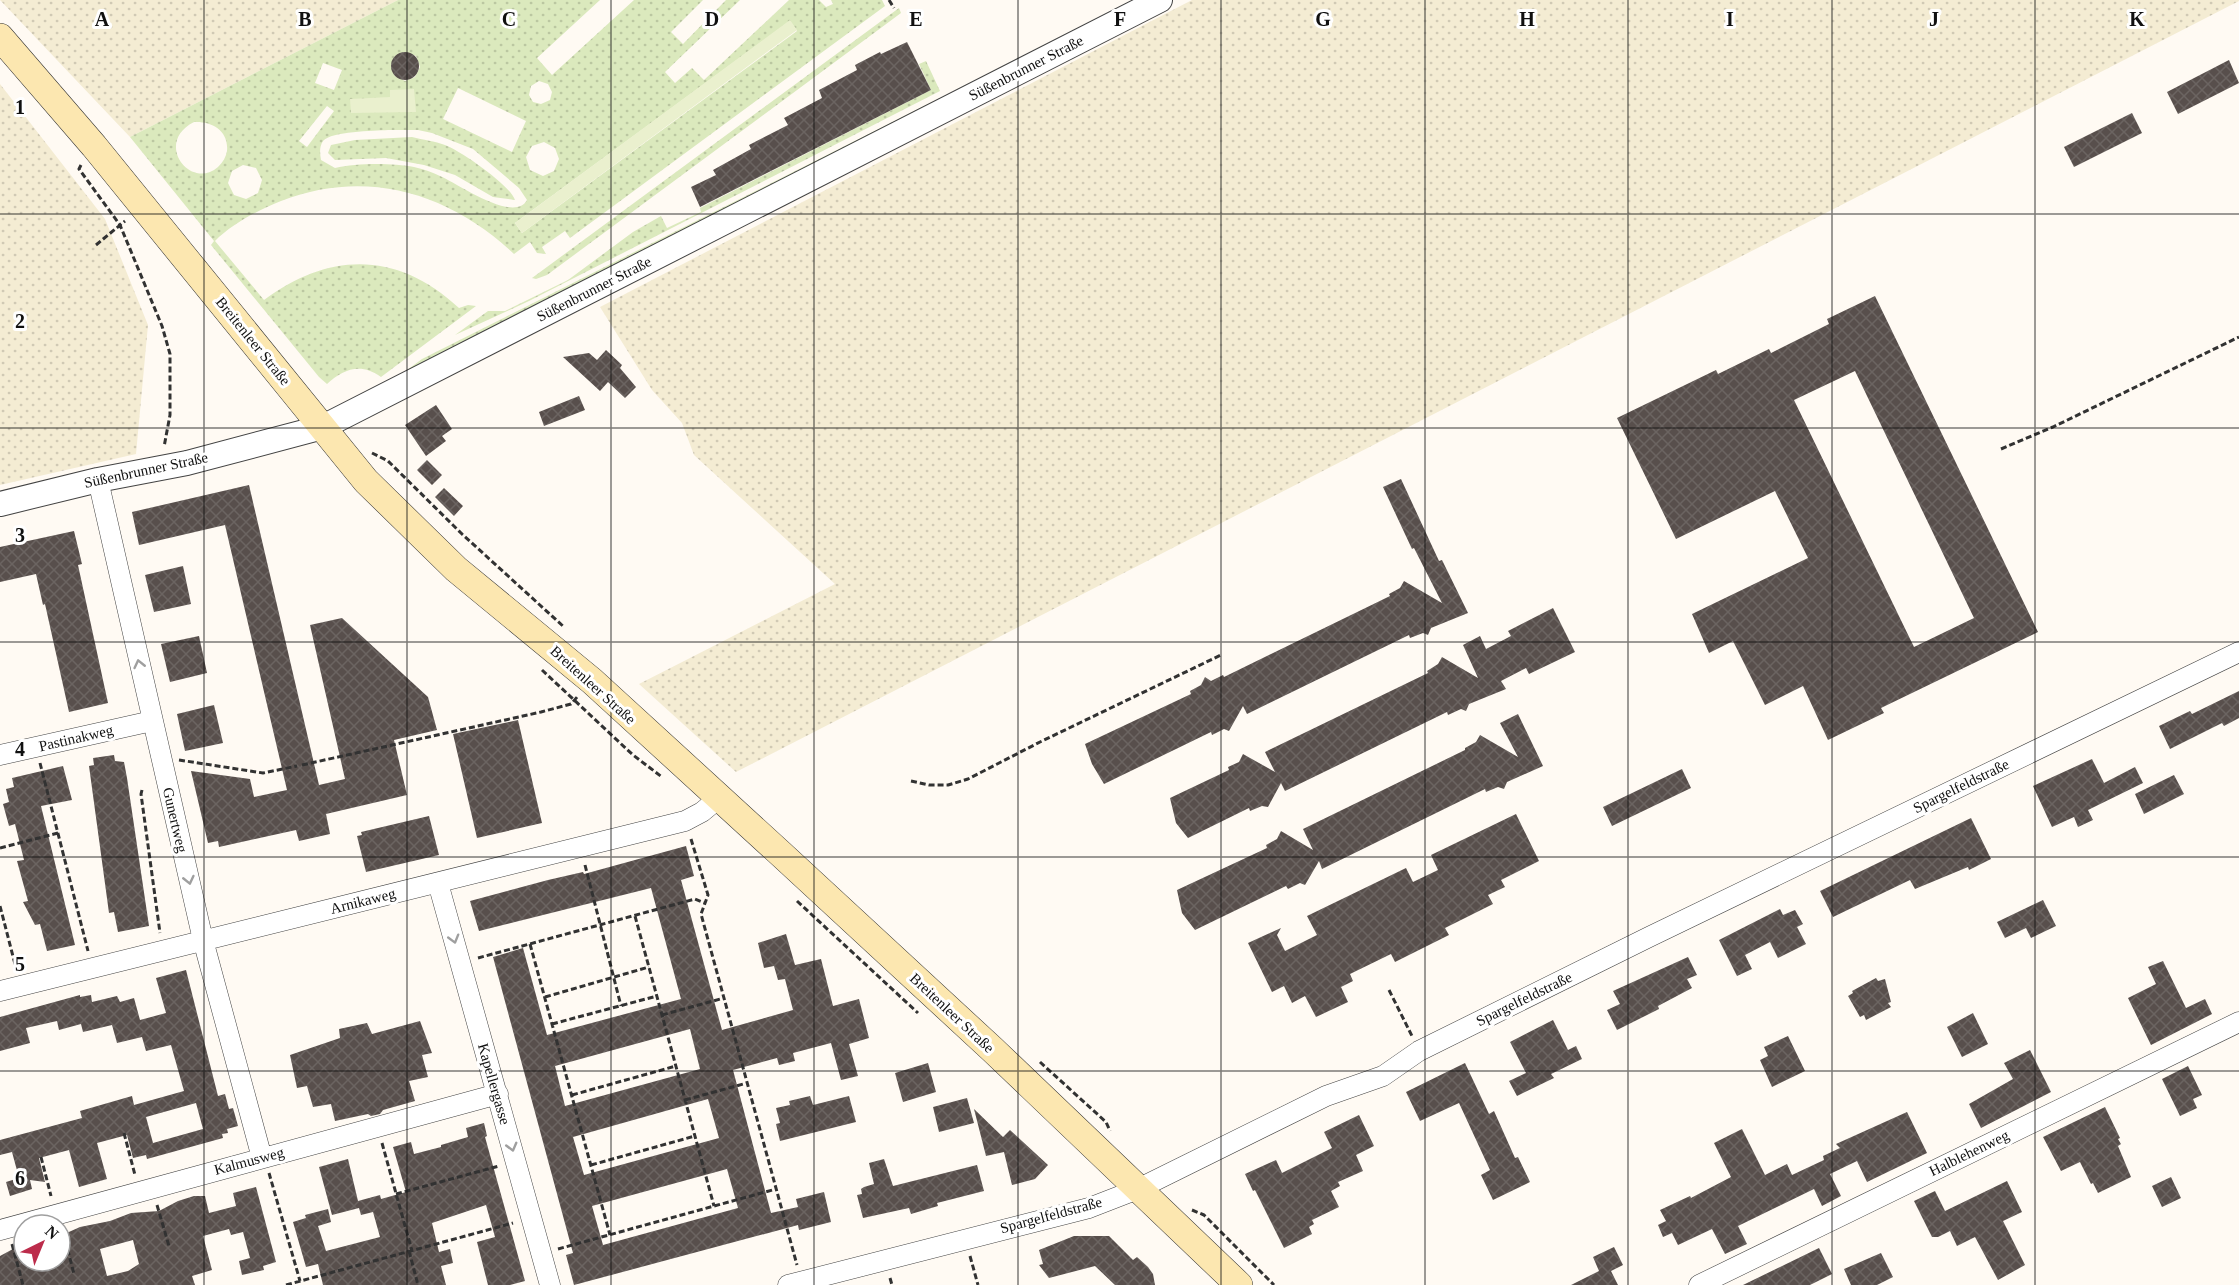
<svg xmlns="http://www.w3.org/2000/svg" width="2239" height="1285" font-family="Georgia,serif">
<defs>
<pattern id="farmland-dots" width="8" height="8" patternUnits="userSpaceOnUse" patternTransform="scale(1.5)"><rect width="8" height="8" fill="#f4ecd3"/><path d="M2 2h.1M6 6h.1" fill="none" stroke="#d0c9b4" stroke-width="1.8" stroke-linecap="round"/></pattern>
<pattern id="grass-dots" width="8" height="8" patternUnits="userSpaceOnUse" patternTransform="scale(1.5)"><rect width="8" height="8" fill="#dbe9bd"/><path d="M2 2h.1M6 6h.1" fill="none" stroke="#bbc7a1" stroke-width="1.8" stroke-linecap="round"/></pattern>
<pattern id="building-cross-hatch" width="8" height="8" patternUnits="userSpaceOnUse" patternTransform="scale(1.5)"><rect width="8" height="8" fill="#584f4c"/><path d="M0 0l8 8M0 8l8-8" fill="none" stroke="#6b6461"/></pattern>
</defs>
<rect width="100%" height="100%" fill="#fffaf3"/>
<path fill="url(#farmland-dots)" d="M0,0H398L130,137Z
M1192,0H2239V1L736,772L639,684L835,584L694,455L682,423L652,390L600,307Z
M0,84L105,219L148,325L136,454L0,485Z"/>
<path fill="url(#grass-dots)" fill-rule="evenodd" d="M398,0H600L537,58L552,75L634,0H703L671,32L683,44L726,0H740L665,72L675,83L692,68L704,80L789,0H819L826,7L833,4L831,0H882L885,6L570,238L565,231L542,247L546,254L537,253L530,242L514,254C449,193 367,168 281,201C258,210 232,224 215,241L264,300C330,251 398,251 459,308L468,305L476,306L381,377C361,362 343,369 327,384L319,377L211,245L214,241L130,137ZM790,21L797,31L522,233L515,223ZM406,52L416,56L420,67L415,77L405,81L395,76L391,66L395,56ZM323,63L342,70L334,90L315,83ZM539,81L548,84L552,92L550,100L541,104L533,102L529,95L531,86ZM458,88L526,121L512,152L443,119ZM327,106L334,111L307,147L299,141ZM194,122C211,121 229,130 227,151C226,157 223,162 218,167C191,191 153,143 194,122ZM388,130H418L432,133L473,149L519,188L527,200C514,224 457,183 440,176C432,172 423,169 414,167C392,163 357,163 335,168L321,160C320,154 319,147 323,141C332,131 373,131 388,130ZM544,142L555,148L559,159L554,171L543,176L530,170L526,157L532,146ZM243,165L256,168L262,180L258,193L246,199L234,195L228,183L232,171Z
M899,8L901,13L547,275L536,279L532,278Z
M926,61L940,91L529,301L455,335L488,311H505L568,280L633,232L661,216L667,228L701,212L700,208L931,90L919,64Z
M940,98L938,102L376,393L422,359Z
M412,137C423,140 435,141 445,145C461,151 510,185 515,200L493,197L455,175L424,165L386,158L335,160L328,153L331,145L355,140Z"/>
<path fill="#eaf0ce" d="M790,20L797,30L522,233L515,223Z
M414,89L416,112L351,113L350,99L390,97V90Z"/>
<path fill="url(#building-cross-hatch)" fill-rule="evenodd" d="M907,42L931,90L700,207L691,187L716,175L713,170L751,149L749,145L788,125L784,118L822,98L819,90L857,70L855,65L880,52L881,54Z
M391 66a14 14 0 1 1 28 0a14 14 0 1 1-28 0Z
M2229,60L2239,83L2178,114L2167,92Z
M2132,113L2142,133L2074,167L2064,147Z
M1875,296L2038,632L1881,708L1884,713L1828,740L1803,686L1765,705L1733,641L1709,653L1692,614L1808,558L1775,491L1676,539L1617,418L1716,370L1718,374L1769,349L1771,353L1829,324L1827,319ZM1855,371L1974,618L1914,647L1794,400Z
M606,350L622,365L620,368L636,387L625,398L608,382L600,391L563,357L589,353L597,360Z
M579,396L585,410L544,426L539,412Z
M436,405L452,429L442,436L446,441L426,456L405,425Z
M427,460L442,475L432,485L417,470Z
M1401,479L1439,561L1442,560L1468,613L1431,628L1428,635L1423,633L1410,638L1409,635L1247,714L1243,706L1229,731L1224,729L1212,735L1211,732L1104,784L1092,764L1085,744L1191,694L1190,691L1201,685L1205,677L1211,681L1223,675L1224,677L1390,596L1389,594L1400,588L1404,581L1442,603L1414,548L1412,549L1383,487Z
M249,485L319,785L345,779L310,625L342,618L428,697L437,730L394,740L407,795L326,814L330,834L299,841L296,830L219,847L218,841L208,843L191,771L250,779L254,797L287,790L225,525L139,545L132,512Z
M444,488L463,506L454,516L435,497Z
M74,531L82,564L78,565L108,703L69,712L45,604L43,605L36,574L0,582V547Z
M183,566L191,604L154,612L145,575Z
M1553,608L1575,652L1529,674L1526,668L1501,681L1506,689L1469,704L1466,711L1461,709L1448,715L1447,712L1285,791L1281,783L1268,807L1262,806L1250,811L1249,808L1188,838L1176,823L1170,798L1229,770L1228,767L1239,762L1243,754L1275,772L1265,752L1428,673L1427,671L1438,664L1442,657L1478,678L1463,645L1480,636L1486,649L1511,636L1508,631Z
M199,636L207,673L170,682L161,644Z
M2239,691V718L2224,726L2222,723L2170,749L2159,726L2190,711L2192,714Z
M214,705L223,743L185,751L177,714Z
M1518,714L1543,766L1507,782L1504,789L1498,787L1486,792L1485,789L1322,869L1319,861L1305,885L1300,883L1288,889L1286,886L1195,930L1182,913L1177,890L1267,848L1266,845L1277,839L1281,831L1313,850L1303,829L1465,750V748L1476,742L1480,735L1518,757L1500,723Z
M518,720L542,823L477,838L453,734Z
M114,755L115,761L124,762L127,778L149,926L118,932L114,912L109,913L89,766L94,765L93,758Z
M2092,759L2104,783L2135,767L2143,783L2088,810L2093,820L2078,827L2074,817L2052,827L2033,786Z
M63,766L72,800L41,806L75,945L47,951L40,924L35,925L23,902L28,901L17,861L24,860L15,824L9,826L3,804L9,802L6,789L14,787L12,778Z
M1682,769L1691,788L1612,826L1603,807Z
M2174,775L2184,794L2144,814L2135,794Z
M1516,814L1539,861L1501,880L1505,887L1488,895L1493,904L1445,928L1449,935L1395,962L1391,954L1350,974L1353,981L1341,987L1348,1002L1316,1017L1305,996L1292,1003L1284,986L1272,992L1248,943L1281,928L1277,935L1285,951L1317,935L1307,916L1406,868L1413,882L1438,870L1431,855Z
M429,816L439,855L366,872L357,836L362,835L361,832Z
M1971,818L1991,859L1969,870L1968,867L1915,889L1910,880L1833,917L1820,891Z
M686,846L694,876L681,880L722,1030L793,1010L785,979L778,980L774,966L764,968L758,943L786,934L795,965L821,959L833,1006L859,999L869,1038L849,1044L858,1076L841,1080L831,1043L793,1053L795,1061L779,1065L777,1058L733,1070L771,1213L798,1207L796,1199L824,1192L831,1222L799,1230L798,1225L574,1285L566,1255L573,1253L493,957L523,948L547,1035L681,999L651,888L479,931L470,901L548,880L583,872L584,874ZM690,1029L700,1069L565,1106L555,1066ZM708,1099L719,1138L584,1175L573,1137ZM727,1169L738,1208L603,1245L592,1206Z
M2043,900L2056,926L2031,938L2026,928L2005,938L1997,922Z
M1780,909L1783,915L1795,910L1803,924L1797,927L1806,944L1778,958L1770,942L1745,955L1752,969L1737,976L1719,940Z
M1688,957L1697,975L1687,979L1692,988L1658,1006L1659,1009L1617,1030L1607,1010L1620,1004L1613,991Z
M2163,961L2186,1008L2205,999L2212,1014L2151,1045L2128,998L2156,984L2148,967Z
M186,970L218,1096L225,1094L229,1109L233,1108L238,1126L227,1129L228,1133L222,1134L223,1138L147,1159L146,1155L133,1158L127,1135L97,1143L107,1179L79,1187L69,1150L39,1158L45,1182L30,1180L32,1189L10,1196L6,1182L19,1178L12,1152L0,1155V1140L82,1118L80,1111L132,1096L134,1105L184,1091L171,1045L146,1051L142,1037L117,1043L112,1025L83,1032L81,1024L59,1030L57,1021L26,1028L30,1043L0,1051V1017L80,995V997L91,995L92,1002L117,996L120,1002L134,998L140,1020L166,1013L156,978ZM196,1103L203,1129L153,1143L146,1117Z
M1876,978L1878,981L1885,979L1891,1002L1888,1003L1891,1007L1866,1020L1864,1015L1860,1017L1848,996L1853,993L1852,991Z
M1973,1013L1988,1044L1962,1057L1947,1027Z
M1553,1020L1568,1050L1576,1046L1582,1059L1551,1074L1554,1078L1517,1096L1509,1081L1526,1073L1510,1042Z
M420,1021L432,1053L422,1055L428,1077L409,1081L415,1101L383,1110L380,1114L371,1116L368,1114L335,1121L331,1104L313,1107L307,1086L297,1088L290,1055L340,1038L339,1029L367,1023L372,1034Z
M1788,1036L1805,1071L1772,1087L1760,1060L1768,1056L1764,1047Z
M2030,1050L2051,1092L1981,1128L1969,1104L2013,1079L2004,1063Z
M928,1063L936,1092L903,1102L895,1073Z
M1465,1063L1489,1114L1494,1111L1515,1158L1518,1157L1530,1182L1493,1200L1481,1175L1490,1170L1459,1103L1420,1121L1406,1092Z
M2188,1066L2202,1095L2193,1099L2197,1108L2180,1116L2162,1079Z
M810,1096L813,1105L849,1096L856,1122L780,1141L776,1124L780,1123L776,1108L790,1105L789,1101Z
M967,1098L974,1123L939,1132L933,1107Z
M2105,1107L2120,1138L2118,1139L2121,1144L2118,1146L2131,1177L2098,1193L2093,1183L2091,1184L2080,1162L2061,1171L2043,1137Z
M974,1109L1003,1137L1010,1130L1048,1165L1035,1179L1012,1185L1004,1152L986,1156Z
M1907,1112L1927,1153L1867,1182L1857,1161L1830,1174L1841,1196L1822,1206L1814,1189L1738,1226L1747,1244L1725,1254L1712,1229L1678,1245L1672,1233L1663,1237L1658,1225L1666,1221L1660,1210L1690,1196L1691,1198L1731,1177L1714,1143L1742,1129L1765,1175L1787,1164L1792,1175L1824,1160L1823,1156L1840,1148L1836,1144Z
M1359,1115L1374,1146L1356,1155L1363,1171L1338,1182L1340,1186L1331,1191L1339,1207L1312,1220L1314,1224L1309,1227L1312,1234L1284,1248L1255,1190L1253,1191L1245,1174L1276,1160L1282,1173L1332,1148L1324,1132Z
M484,1123L487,1136L485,1137L525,1281L510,1285H488L477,1242L495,1237L486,1205L432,1223L439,1252L450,1249L453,1263L441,1266L446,1285H323L318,1264L306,1267L293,1222L306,1218L305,1215L328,1209L331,1222L318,1226L326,1251L380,1237L373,1212L361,1215L359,1208L332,1215L319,1167L348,1159L358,1201L380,1195L381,1199L406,1192L393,1147L411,1142L414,1154L441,1147V1145L468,1137L466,1128Z
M884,1159L893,1186L977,1165L984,1191L937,1203L938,1206L911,1214L909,1208L863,1218L857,1195L862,1194L861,1189L864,1187L874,1184L869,1163Z
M2171,1177L2181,1198L2162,1207L2152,1186Z
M2007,1181L2022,1212L2003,1221L2025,1265L1998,1280L1975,1237L1957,1246L1950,1231L1938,1237H1932L1914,1201L1935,1191L1945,1211Z
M256,1187L276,1262L263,1266L264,1270L242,1275L239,1261L250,1258L243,1232L231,1235L229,1229L203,1236L212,1270L192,1276L195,1285H0V1256L24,1243V1261H60V1236L80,1227L110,1221L131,1213L159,1211L178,1201L194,1196H205L209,1213L236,1206L233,1193ZM133,1240L139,1264L128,1271L107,1276L100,1249Z
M1074,1236H1109L1133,1260L1137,1257L1148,1267L1153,1274L1155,1285H1115L1095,1266L1049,1278L1039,1265L1043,1264L1039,1250Z
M1614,1247L1623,1265L1611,1271L1618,1285H1571L1599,1271L1593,1257Z
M1819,1248L1832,1274L1810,1285H1743Z
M1881,1253L1893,1277L1877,1285H1851L1844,1269Z"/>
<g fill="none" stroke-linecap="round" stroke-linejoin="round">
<defs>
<path id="minor" d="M98,480L203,940L262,1158
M0,755L152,721
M438,883L550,1285
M0,991L685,821L702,812L719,798
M0,1230L498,1094
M788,1285L1089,1208L1138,1189L1326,1096L1383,1076L1419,1051L1649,937L2239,652
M1699,1285L2239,1022"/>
<path id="tertiary" d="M0,504L98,480L187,463L323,427L1160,0"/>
<path id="secondary" d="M0,37L94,146L366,481L456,569L592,681L781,854L993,1050L1239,1285"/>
</defs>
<use href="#minor" stroke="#434343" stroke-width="21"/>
<use href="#tertiary" stroke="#434343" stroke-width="26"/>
<use href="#secondary" stroke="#323232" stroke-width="28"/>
<path stroke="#323232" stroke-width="3" stroke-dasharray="6 3" stroke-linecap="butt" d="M889,0L894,8
M81,165L79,169L120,225L162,326L170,354V415L164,447
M96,245L125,221
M2001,449L2053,427L2239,337
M372,453L388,461L462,534L564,627
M542,670L633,755L662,777
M179,760L263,773L297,766
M40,763L88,951
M302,765L541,712L571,704L578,696
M911,781L929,785H948L968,779L1040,742L1221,655
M142,790L141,794L160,933
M691,839L708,895L701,914L797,1265
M0,848L58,833
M585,865L621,1006
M797,901L918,1013
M0,906L16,968
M635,916L714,1206
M530,944L610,1235
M478,958L695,899L705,903
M1389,990L1412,1036
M545,997L649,967
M662,1015L724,998
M552,1024L657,996
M1040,1062L1106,1122L1110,1131
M572,1095L676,1066
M685,1100L747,1083
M124,1133L135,1175
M382,1143L412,1251
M41,1157L51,1196
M591,1165L695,1136
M269,1173L300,1281
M396,1194L499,1166
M157,1205L169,1246
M1192,1210L1204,1215L1274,1285
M63,1232L74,1274
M12,1244L23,1285
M558,1249L776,1189
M409,1251L418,1285
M970,1256L978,1285
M890,1278L892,1285
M286,1285L513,1223"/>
<use href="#minor" stroke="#fff" stroke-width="20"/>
<use href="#tertiary" stroke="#fff" stroke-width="24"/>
<use href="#secondary" stroke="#fce7b0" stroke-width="27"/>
</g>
<defs><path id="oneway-chevron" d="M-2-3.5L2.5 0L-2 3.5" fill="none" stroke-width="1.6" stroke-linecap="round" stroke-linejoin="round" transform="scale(1.5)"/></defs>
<g stroke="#9f9f9f">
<use href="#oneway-chevron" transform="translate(139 664) rotate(-103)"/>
<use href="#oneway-chevron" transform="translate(189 880) rotate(77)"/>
<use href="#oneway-chevron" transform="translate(454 939) rotate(74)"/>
<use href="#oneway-chevron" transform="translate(512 1147) rotate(75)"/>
</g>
<path fill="none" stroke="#101010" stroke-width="1.5" stroke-opacity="0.55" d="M204,0V1285M407,0V1285M611,0V1285M814,0V1285M1018,0V1285M1221,0V1285M1425,0V1285M1628,0V1285M1832,0V1285M2035,0V1285M0,214H2239M0,428H2239M0,642H2239M0,857H2239M0,1071H2239"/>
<g text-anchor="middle" stroke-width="6" stroke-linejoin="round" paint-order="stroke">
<g font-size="15" fill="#101010" stroke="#fff">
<text transform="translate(1026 68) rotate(-27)" y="5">Süßenbrunner Straße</text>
<text transform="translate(594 289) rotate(-27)" y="5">Süßenbrunner Straße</text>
<text transform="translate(253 341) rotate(51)" y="5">Breitenleer Straße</text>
<text transform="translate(146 470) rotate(-12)" y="5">Süßenbrunner Straße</text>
<text transform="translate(593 685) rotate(42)" y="5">Breitenleer Straße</text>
<text transform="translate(76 738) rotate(-13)" y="5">Pastinakweg</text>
<text transform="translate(1961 786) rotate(-26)" y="5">Spargelfeldstraße</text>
<text transform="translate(175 820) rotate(77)" y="5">Gunertweg</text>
<text transform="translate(363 901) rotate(-14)" y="5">Arnikaweg</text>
<text transform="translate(1524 999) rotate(-26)" y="5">Spargelfeldstraße</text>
<text transform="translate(952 1013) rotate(43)" y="5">Breitenleer Straße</text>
<text transform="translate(494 1084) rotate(74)" y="5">Kapellergasse</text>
<text transform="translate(1969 1153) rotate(-26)" y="5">Halblehenweg</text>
<text transform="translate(249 1161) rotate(-15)" y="5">Kalmusweg</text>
<text transform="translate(1051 1215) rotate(-15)" y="5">Spargelfeldstraße</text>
</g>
</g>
<g font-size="20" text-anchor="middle" font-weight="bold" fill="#101010" stroke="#fff" stroke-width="6" stroke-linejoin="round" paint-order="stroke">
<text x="102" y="26">A</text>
<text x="305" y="26">B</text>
<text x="509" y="26">C</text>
<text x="712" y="26">D</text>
<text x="916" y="26">E</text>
<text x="1120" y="26">F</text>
<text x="1323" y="26">G</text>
<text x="1527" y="26">H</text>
<text x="1730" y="26">I</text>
<text x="1934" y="26">J</text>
<text x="2137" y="26">K</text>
<text x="20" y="114">1</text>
<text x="20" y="328">2</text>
<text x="20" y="542">3</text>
<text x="20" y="756">4</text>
<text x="20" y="971">5</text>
<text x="20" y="1185">6</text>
</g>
<g transform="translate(42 1243) rotate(43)"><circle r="28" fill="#ffffff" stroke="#9f9f9f" stroke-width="1.5"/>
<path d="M0-4.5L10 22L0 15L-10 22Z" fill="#bc2c4b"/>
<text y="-9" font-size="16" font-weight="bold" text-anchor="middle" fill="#101010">N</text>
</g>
</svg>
